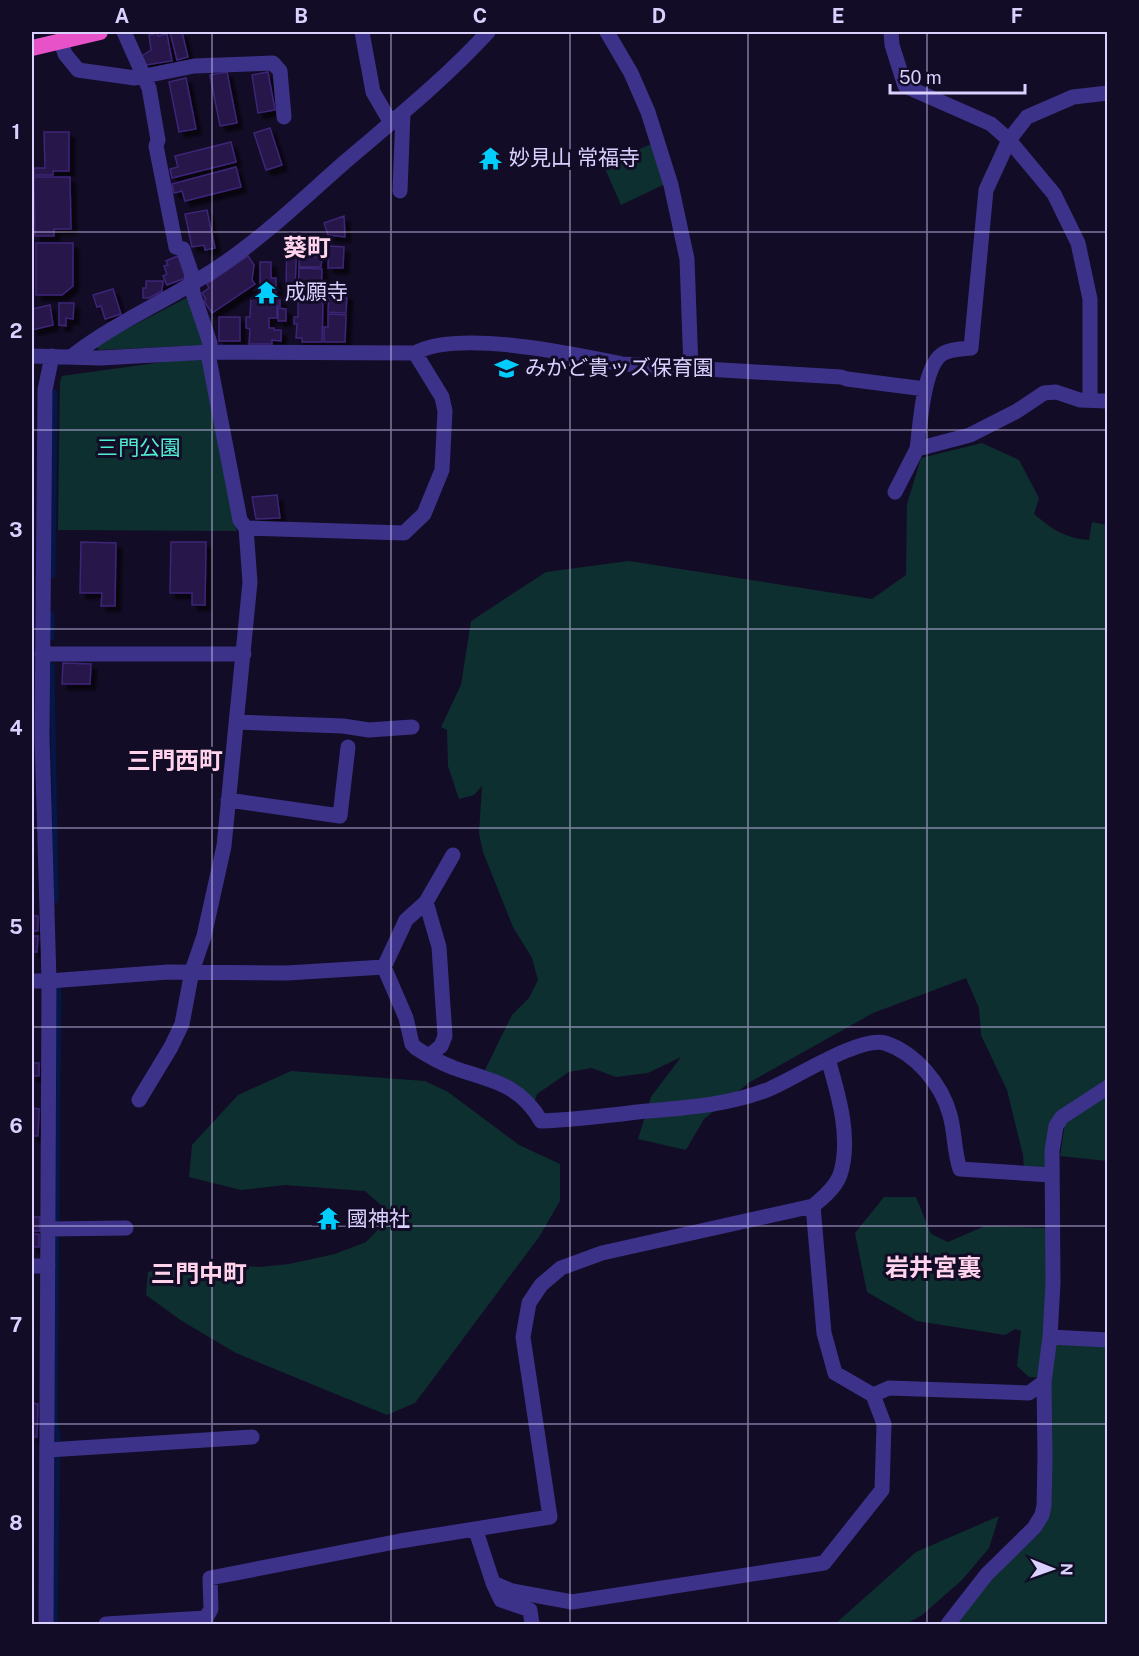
<svg xmlns="http://www.w3.org/2000/svg" width="1139" height="1656" font-family="'Public Sans','Noto Sans JP',sans-serif">
<defs>
<filter id="shadow"><feDropShadow dx="5.5" dy="5.5" stdDeviation="1.5" flood-color="#0009"/></filter>
</defs>
<rect width="100%" height="100%" fill="#130c26"/>
<path fill="#0e2f30" d="M654,143L665,184L621,205L603,164Z
M190,296L206,345L99,350L96,345Z
M177,360H202L237,531L58,530L60,382L62,376Z
M982,443L1019,460L1039,498L1034,514C1052,529 1064,538 1089,540L1092,522L1107,525V1081L1057,1115L1046,1169L1024,1168L1023,1155L1007,1090L981,1035L979,1008L966,978L873,1013L750,1082L704,1119L686,1150L638,1139L651,1097L681,1057L648,1073L616,1077L592,1068L569,1072L537,1094L534,1104L507,1081L485,1070L512,1015L529,998L538,980L532,958L513,927L483,852L479,833L482,786L474,795L459,799L448,766L447,730L441,727L461,685L471,621L546,572L629,561L872,599L906,575L907,504L921,458Z
M291,1071L425,1081L448,1092L519,1145L560,1164V1201L539,1237L415,1403L387,1415L236,1353L182,1321L146,1295L148,1272L187,1263L260,1267L289,1264L335,1254L366,1242L392,1215L365,1191L285,1185L241,1190L189,1177L192,1145L238,1095Z
M1107,1092V1161L1060,1156L1065,1123Z
M884,1197H916L931,1234L948,1242L985,1226L1048,1228L1045,1332L1107,1336V1624H956L985,1583L1040,1533L1050,1509L1049,1378L1029,1377L1017,1366L1021,1331L1015,1329L1005,1335L917,1321L867,1292L855,1233Z
M999,1516L989,1548L962,1580L922,1615L906,1624H835L916,1552Z"/>
<g fill="none" stroke-linecap="round" stroke-linejoin="round">
<path stroke="#041747" stroke-width="5" d="M53,576L55,392
M52,638V614
M52,665L56,901
M55,1624L58,1436L55,1419L59,985"/>
</g>
<path fill="#251649" stroke="#3d2577" stroke-width="1.5" filter="url(#shadow)" d="M170,32H182L188,57L177,60Z
M157,33L158,36L167,34L172,61L146,65L142,56L151,50L149,35Z
M227,72L237,123L220,126L210,75Z
M268,72L275,110L258,113L252,75Z
M186,78L196,129L179,132L169,82Z
M270,128L282,165L266,170L254,133Z
M44,132H69V171H53V175H34V168H45Z
M231,142L236,162L172,178L170,169L178,167L175,156Z
M236,167L241,187L185,201L182,191L174,193L172,184Z
M34,177H70L71,229H54V236H35Z
M207,210L215,248L205,250L204,245L192,247L185,214Z
M344,216L345,237L328,235L324,223Z
M287,240H297L295,288H286Z
M36,243H73V286L62,295H36Z
M329,246L344,247L343,268H328Z
M180,255L188,277L167,285L163,276L167,274L164,266L168,265L166,261Z
M248,256L254,265L252,280L255,284L212,313L204,301L206,299L202,293L209,288L207,284Z
M299,256L322,257L321,267H299Z
M260,262H271V278H276V299H280V306H277V318H269V328H274V330H281V341L272,340V344H249L250,329L246,328V317H250L251,298H260Z
M299,268L322,269L321,300H298Z
M146,281H163L162,291L149,298H143V288H146Z
M113,289L121,314L105,319L101,306L97,307L93,295Z
M329,293L347,294L346,313L328,312Z
M298,300L323,301L322,342H302V338H296L297,324H294V317H298Z
M59,303H74L73,319L66,318V326L59,325Z
M50,305L53,325L32,330V309Z
M278,308L286,309V321H278Z
M328,314L346,315L345,342H324V327H328Z
M219,317H240V341H219Z
M277,495L280,518L256,519L252,497Z
M81,542L116,543L115,606H101L102,593H80Z
M171,542H206L205,605H192V593H170Z
M63,663L91,664L90,684H62Z
M32,916H38V931H32Z
M32,936H38L37,952H32Z
M32,1063H39V1076H32Z
M32,1108L39,1109L38,1136H32Z
M32,1217H40V1231H32Z
M32,1234H39V1247H32Z
M32,1403L38,1404L37,1437H32Z"/>
<g fill="none" stroke-linecap="round" stroke-linejoin="round">
<path stroke="#3d328a" stroke-width="15" d="M124,32L149,88L158,140L156,146L176,247L183,249L191,272L193,293L210,343L209,359L240,520L246,528L250,582L224,846L204,936L192,971L182,1024L171,1047L139,1100
M362,32L373,92L391,123
M607,32L631,73L648,112L671,185L687,259L691,369
M891,32L892,45L905,86L991,124L1009,140L1054,194L1078,243L1090,299V400
M61,42L65,54L78,70L135,78L194,66L273,63L280,71L284,117
M400,191L403,113
M32,356L100,358L210,352L415,353C458,329 573,354 622,364L841,377L847,379L925,389
M71,357C118,320 174,298 223,264C267,234 306,196 346,161C395,119 445,79 488,32
M917,449C920,428 923,363 944,353C952,349 963,349 971,348L986,190L1009,140L1027,117L1073,97L1108,93
M895,492L917,449L970,435L1017,411L1044,393L1056,392L1080,400L1108,401
M246,528L404,533L424,514L442,470L445,411L442,397L415,353
M42,654H244
M237,722L343,726L369,730L412,727
M228,800L340,816L348,747
M426,902L439,947L445,1036L441,1046L429,1056
M384,967L406,920L426,902L453,855
M32,981H49L168,972L287,973L384,967L406,1018L412,1044L416,1048C428,1056 441,1063 454,1068C491,1081 519,1083 541,1121C573,1120 605,1116 637,1112C681,1108 726,1106 767,1090C794,1079 859,1036 885,1043C916,1053 942,1085 950,1115C955,1133 954,1152 960,1169L1051,1175
M48,1229L126,1228
M32,1266H48
M1050,1337L1108,1340
M873,1395L889,1388L1029,1393L1044,1382
M48,1450L252,1437
M476,1531L493,1583L512,1591L572,1602L824,1563L882,1490L884,1424L873,1395L835,1373L824,1333L813,1206
M493,1583L501,1600L530,1610L532,1624
M46,1624L49,981L42,736L45,390L52,356
M106,1624L206,1618
M206,1624V1618L211,1609L210,1578L400,1541L550,1517L523,1337L529,1303L541,1285L561,1268L602,1253L813,1206C823,1198 835,1188 840,1175C852,1139 838,1093 828,1059
M948,1624L987,1574L1034,1528L1042,1515L1044,1506L1045,1457L1044,1382L1050,1337L1053,1283L1052,1151L1056,1126L1062,1117L1108,1087"/>
<path stroke="#e752c8" stroke-width="16" d="M32,48L100,32"/>
</g>
<path fill="none" stroke="#dad1ff" stroke-width="1.5" stroke-opacity="0.55" d="M212,32V1624M391,32V1624M570,32V1624M748,32V1624M927,32V1624M32,232H1108M32,430H1108M32,629H1108M32,828H1108M32,1027H1108M32,1226H1108M32,1424H1108"/>
<defs>
<symbol id="temple-bare" viewBox="-9 -9 18 18"><path d="M0-6L5-2H3V0L6.5 2.5H4V6H1.5V3h-3V6H-4V2.5H-6.5L-3 0V-2H-5Z" fill="#00cdfc" stroke="#130c26" stroke-width="2.5" paint-order="stroke"/></symbol>
<symbol id="school-bare" viewBox="-9 -9 18 18"><path d="M0-5L7-2L0 1L-7-2ZM-4 1L0 2.5L4 1V4Q0 6-4 4Z" fill="#00cdfc" stroke="#130c26" stroke-width="2.5" paint-order="stroke"/></symbol>
</defs>
<g fill-rule="evenodd">
<use href="#temple-bare" x="474" y="142" width="33" height="33"/>
<use href="#temple-bare" x="250" y="276" width="33" height="33"/>
<use href="#school-bare" x="490" y="352" width="33" height="33"/>
<use href="#temple-bare" x="312" y="1202" width="33" height="33"/>
</g>
<g text-anchor="middle" stroke-width="6" stroke-linejoin="round" paint-order="stroke">
<g font-size="21" fill="#dad1ff" stroke="#130c26" text-anchor="start">
<text x="509" y="165">妙見山 常福寺</text>
<text x="285" y="299">成願寺</text>
<text x="525" y="375">みかど貴ッズ保育園</text>
<text x="347" y="1226">國神社</text>
</g>
<g font-size="21" fill="#4fecd3" stroke="#130c26">
<text x="139" y="455">三門公園</text>
</g>
<g font-size="24" font-weight="bold" fill="#ffd3eb" stroke="#130c26">
<text x="307" y="256">葵町</text>
<text x="175" y="769">三門西町</text>
<text x="933" y="1276">岩井宮裏</text>
<text x="199" y="1282">三門中町</text>
</g>
</g>
<rect width="1139" height="1656" fill="none" stroke="#130c26" stroke-width="66"/>
<g transform="translate(1052 1569) rotate(91)" stroke="#130c26" stroke-width="4.5" paint-order="stroke">
<path d="M0-4.5L10 22L0 15L-10 22Z" fill="#dad1ff"/>
<text y="-9" font-size="16" font-weight="bold" text-anchor="middle" fill="#dad1ff">N</text>
</g>
<path d="M890 84v9h135v-9" fill="none" stroke="#dad1ff" stroke-width="3"/>
<text x="899" y="84" font-size="18" fill="#dad1ff" stroke="#130c26" stroke-width="4.5" paint-order="stroke">50 m</text>
<rect x="33" y="33" width="1073" height="1590" fill="none" stroke="#dad1ff" stroke-width="2"/>
<g font-size="20" text-anchor="middle" font-weight="bold" fill="#dad1ff">
<text x="122" y="23">A</text>
<text x="301" y="23">B</text>
<text x="480" y="23">C</text>
<text x="659" y="23">D</text>
<text x="838" y="23">E</text>
<text x="1017" y="23">F</text>
<text x="16" y="139">1</text>
<text x="16" y="338">2</text>
<text x="16" y="537">3</text>
<text x="16" y="735">4</text>
<text x="16" y="934">5</text>
<text x="16" y="1133">6</text>
<text x="16" y="1332">7</text>
<text x="16" y="1530">8</text>
</g>
</svg>
